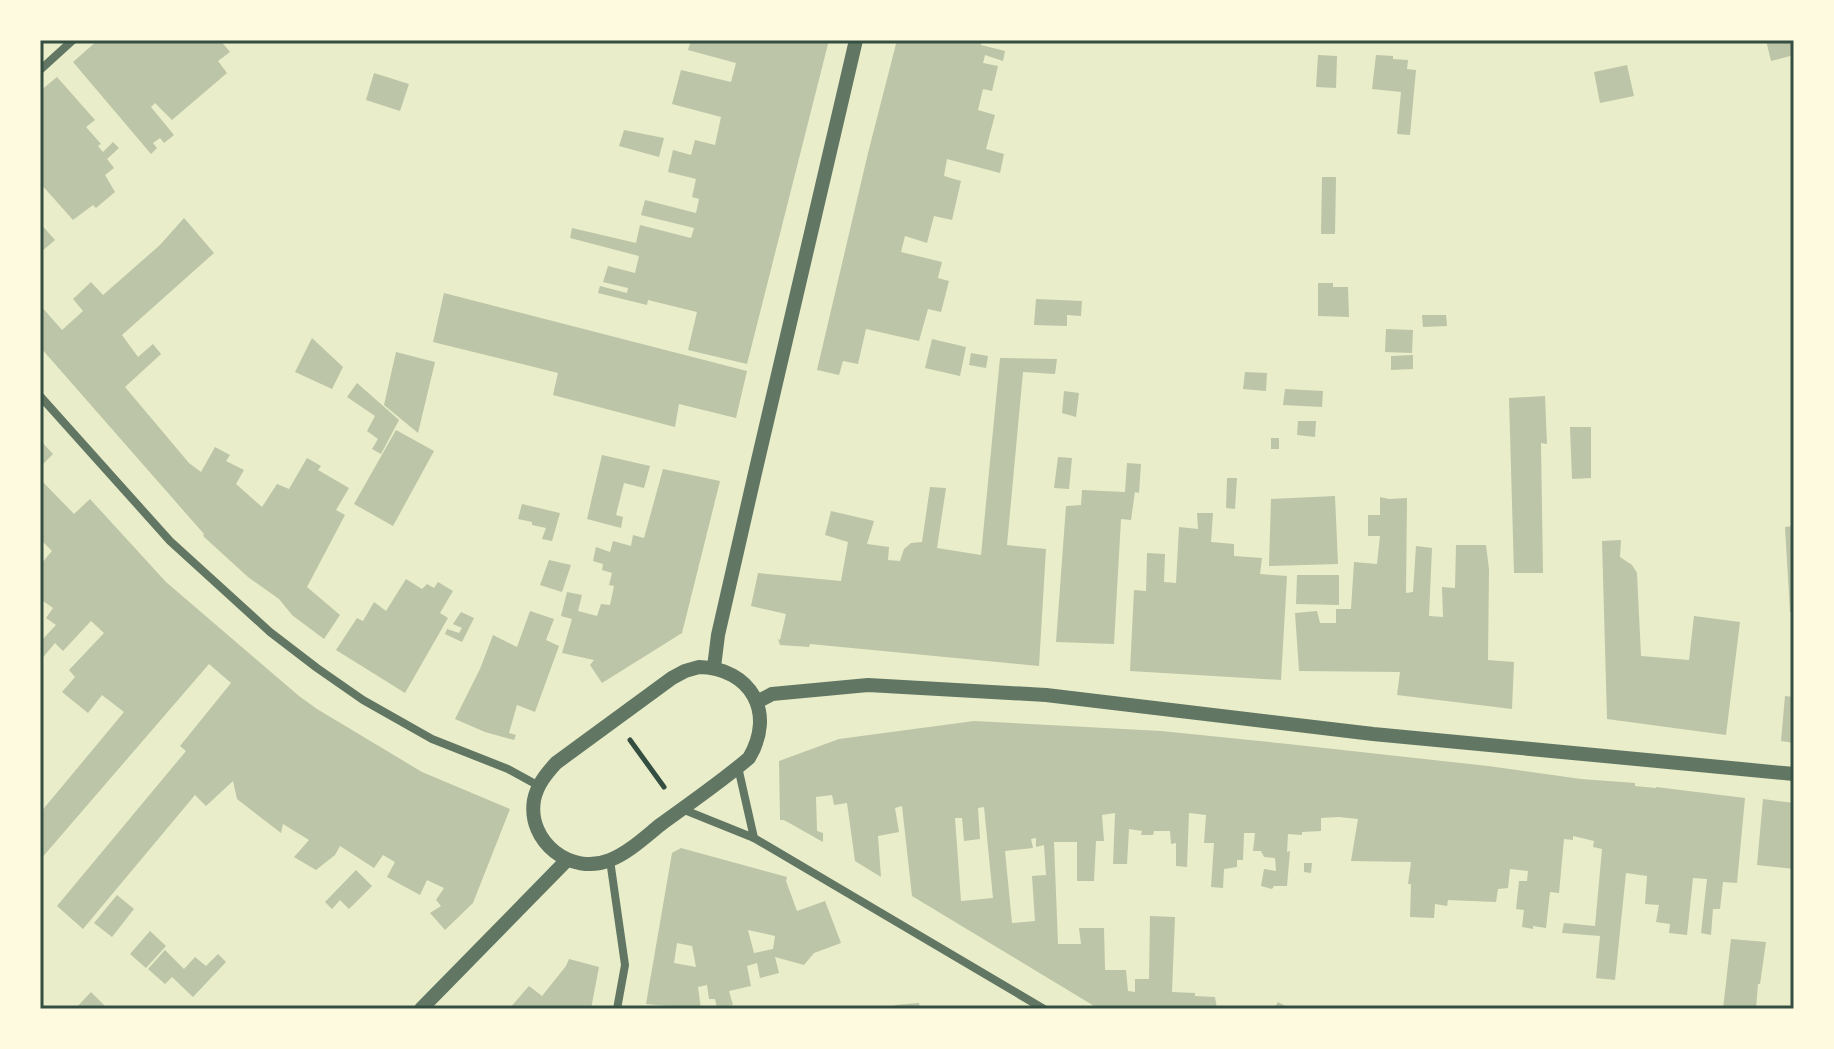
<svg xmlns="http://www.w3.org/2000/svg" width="1834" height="1049" font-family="Literata,serif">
<rect width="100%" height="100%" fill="#e9edc9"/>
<path fill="#bcc5a7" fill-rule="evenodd" d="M98,40H220L230,52L218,61L227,73L172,120L155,103L151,107L174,135L164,143L160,138L153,143L157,148L151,154L73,62Z
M691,40H829L747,364L688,350L697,312L648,300L647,305L598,293L600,286L627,293L628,288L603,282L608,266L635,273L639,256L570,238L572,228L636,243L640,225L691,238L694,228L641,215L645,200L696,213L699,199L692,197L696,179L668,172L673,150L691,155L695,140L715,145L721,117L672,104L681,70L731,82L736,63L688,50Z
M897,40H982L981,45L1005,51L1003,61L985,55L983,63L998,66L992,91L983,89L978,110L995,115L986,149L1004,154L1000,173L947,159L944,176L961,181L952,220L934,216L927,243L905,236L901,252L942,262L938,278L949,281L941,312L928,309L919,341L866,329L858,364L843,361L839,375L817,370L868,153Z
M1766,40H1794V55L1771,61Z
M1318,55L1337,56L1336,88L1316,87Z
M1376,55L1393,56V59L1408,60L1407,69L1416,70L1410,135L1397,134L1401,92L1372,89Z
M1627,65L1634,96L1600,103L1594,72Z
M374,73L409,84L400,111L366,100Z
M57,77L95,120L86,127L101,144L98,146L103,152L113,142L119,148L107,159L114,168L105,175L115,192L96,208L93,205L73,220L40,183V91Z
M624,130L664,138L659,157L619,146Z
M1322,177H1336L1335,234H1321Z
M184,218L214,253L122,335L138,357L153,344L161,354L125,387L189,463L201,472L215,447L230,455L226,461L244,470L236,484L262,507L277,484L289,489L307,458L321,466L318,470L349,488L336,510L345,515L307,587L340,615L324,639L292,615L279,599L248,577L203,536L204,534L40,347V305L62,330L83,311L73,299L91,282L103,295L160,245Z
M40,223L55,240L40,253Z
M1318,283H1333V287H1348L1349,317L1318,316Z
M444,293L747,371L736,418L679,404L675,427L553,395L558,373L433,342Z
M1036,299L1082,301L1081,316L1067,315V326L1034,325Z
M1422,315H1446L1447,326L1423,327Z
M1386,329L1413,330L1412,353L1385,352Z
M312,338L343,367L332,389L295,372Z
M932,339L966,347L960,376L925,368Z
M396,352L435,362L418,433L384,405Z
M971,353L988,356L986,368L969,365Z
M1413,355V369L1391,370V356Z
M1000,358L1057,359L1055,374L1023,372L1007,545L1046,549L1039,666L810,644L809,647L780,645L778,639L780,640L786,614L751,606L758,573L841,581L848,542L825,535L831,511L874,521L867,544L889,547L888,560L900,561L904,549L911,543L922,542L930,487L946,488L937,548L981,555Z
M1245,372L1267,373L1266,391L1243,389Z
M357,383L399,420L381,454L372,449L378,439L367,431L375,416L347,397Z
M1285,389L1323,391L1322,407L1283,405Z
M1064,391L1079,393L1076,417L1062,413Z
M1545,396L1547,444L1541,443L1543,573H1514L1509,398Z
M1298,421H1316L1315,437L1297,435Z
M1570,427H1591V478L1572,479Z
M396,430L434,451L393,526L354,504Z
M1271,438H1279V449H1271Z
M40,440L53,454L40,467Z
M602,455L650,466L644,488L624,483L616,515L623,517L621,528L587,519Z
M1058,457L1072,458L1069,489L1054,488Z
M1127,463L1141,464L1139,493L1135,492L1131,520L1121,519L1114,644L1056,642L1066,506L1081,505L1082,490L1125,492Z
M663,469L720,481L682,633L602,683L590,665L594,660L562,653L572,619L561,616L567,592L582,595L578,611L597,616L601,604L610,605L614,586L609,585L612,573L602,570L603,564L593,561L596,547L610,552L613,541L631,546L633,535L644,538Z
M1227,478H1237L1235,509L1226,508Z
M40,479L74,514L90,499L166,582L299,696L317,709L422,772L510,809L473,903L445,930L430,913L441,906L436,900L444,888L427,880L420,895L387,877L395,862L383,855L374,868L340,846L335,855L316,870L294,857L309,840L283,824L281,833L237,799L233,781L206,806L195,795L83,929L57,906L186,751L180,746L231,683L209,664L40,860V813L124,712L102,695L88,713L62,692L75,677L69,670L104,633L91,621L63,651L55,643L40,661V642L56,625L46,618L53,608L43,601L40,604V565L52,551L40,539Z
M1335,496L1338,564L1269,566L1271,499Z
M1380,497L1389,499L1407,498L1406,593L1413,592L1416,546L1432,548L1429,616L1443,617L1442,587L1455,588L1456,545H1486L1489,569L1488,660L1514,662L1512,709L1397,695L1400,672L1299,671L1295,613L1317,611L1320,623H1336V609H1351L1354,562L1377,564L1380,536H1368V515H1380Z
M522,504L560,513L552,541L542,539L546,528L532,525V522L518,519Z
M1197,513H1213L1211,542L1234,544V556L1262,558L1260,574L1287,576L1281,680L1130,671L1134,590L1146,591L1147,553L1165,554L1164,582L1176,583L1179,527L1198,529Z
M1794,526V611L1790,612L1785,527Z
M1621,540L1620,557L1632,565L1637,573L1641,656L1689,660L1694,616L1740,622L1726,735L1607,719L1602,541Z
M549,560L571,565L562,592L540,585Z
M1297,575H1339V605L1296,604Z
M406,579L422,589L427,584L434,588L438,582L453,591L440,613L448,618L405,693L336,650L357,618L363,621L374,602L386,611Z
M530,611L554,619L546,640L559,646L535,712L517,705L509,733L516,735L514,740L485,732L455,719L480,669L493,635L517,647Z
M461,612L474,618L462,642L445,634L447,629L459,633L462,628L453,624Z
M1785,696L1794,697V743L1781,741Z
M974,721L1161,731L1288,744L1488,766L1581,779L1635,783V786L1656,788V787L1745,798L1737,883L1723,882L1720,909H1713L1711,935L1701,933L1707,879L1693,878L1687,935L1669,933L1670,924L1656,922L1659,905L1645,904L1647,876L1626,873L1615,980L1596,978L1600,936L1562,933L1564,923L1595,926L1602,849L1593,847L1594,841L1573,836V840L1564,839L1559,893L1550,892L1546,928L1533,926V929L1522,927L1524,910L1516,909L1519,881H1527L1528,871L1510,869L1508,888L1498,889L1496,902L1448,900L1447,906L1435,904L1434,918L1410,917L1411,884H1408L1411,862L1351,861L1358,819L1339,817L1321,818V831L1302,832V835L1288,834L1287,852L1290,851L1287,886H1274L1272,889L1261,886L1264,869L1276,871L1275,858L1264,857L1261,851H1253L1255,833H1244L1243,860H1237V867L1224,869L1223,888L1211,887L1214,843H1204L1206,815L1189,813L1187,867L1176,866V843L1171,844L1170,831H1154L1153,835H1141L1142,831L1129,829L1127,864H1113L1115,813L1102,815L1104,841H1096L1094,881H1077V842H1054L1058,944H1081L1079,928H1104L1105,970H1126L1128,991L1135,992V979H1149L1150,916L1175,917L1172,992L1195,993V996L1215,997L1217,1009H1099L912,896L902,806L895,808L899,832L878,836L881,877L855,861L847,803L834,805L832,795L816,797L817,831L823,833V842L784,820H780L779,761L839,739ZM984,807L993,898L961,901L955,818H962L964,841L980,839L978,808ZM1036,838V847L1044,845L1046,875L1032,876L1035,921L1012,923L1005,851L1033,848L1031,839Z
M1763,799L1794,803V869L1757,865Z
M681,848L787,877L786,881L797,911L825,901L841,943L814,953L804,965L775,957L779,973L760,978L757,963L747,966L751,986L729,991L733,1005L717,1008L715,999H709L707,985L698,987L701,1009L646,1004L672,853ZM748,930L775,936L773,949L754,953ZM677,943L692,946L696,967L674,963Z
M1304,863H1312L1311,873L1304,872Z
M356,870L372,886L349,909L340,900L332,909L325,902Z
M117,895L134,909L112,937L94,923Z
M150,931L166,946L146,968L130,954Z
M1731,939L1766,942L1760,984H1758L1756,1009H1723Z
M165,950L184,969L195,957L206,966L218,954L226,962L193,997L172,977L165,984L148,969Z
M569,959L599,967L591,1009H509L529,986L542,996L566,966Z
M91,992L108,1009H75Z
M1278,1002L1291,1009H1274Z
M919,1003L920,1009H896L895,1005Z"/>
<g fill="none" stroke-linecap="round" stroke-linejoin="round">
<path stroke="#344e41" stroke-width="5" d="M630,740L664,787"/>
<path stroke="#617663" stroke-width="8" d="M40,70L73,40
M40,396L170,541L270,632L317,668L363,700L432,739L508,769L539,786
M738,767L754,838
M682,809L754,838L1044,1009
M610,860L625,965L617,1009"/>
<path stroke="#617663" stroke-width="14" d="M699,667C751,668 776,713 749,758C721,782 690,803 660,825C645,837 628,853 610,860C571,876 527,842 534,800C537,785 546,774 556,763L672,678L685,671Z
M714,667L718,635L755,473L856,40
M757,702L772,694L868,685L1046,695L1373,734L1794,774
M421,1009L567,860"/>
</g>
<rect width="1834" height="1049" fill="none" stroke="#fefae0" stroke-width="84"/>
<rect x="42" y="42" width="1750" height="965" fill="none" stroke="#344e41" stroke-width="3"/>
</svg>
